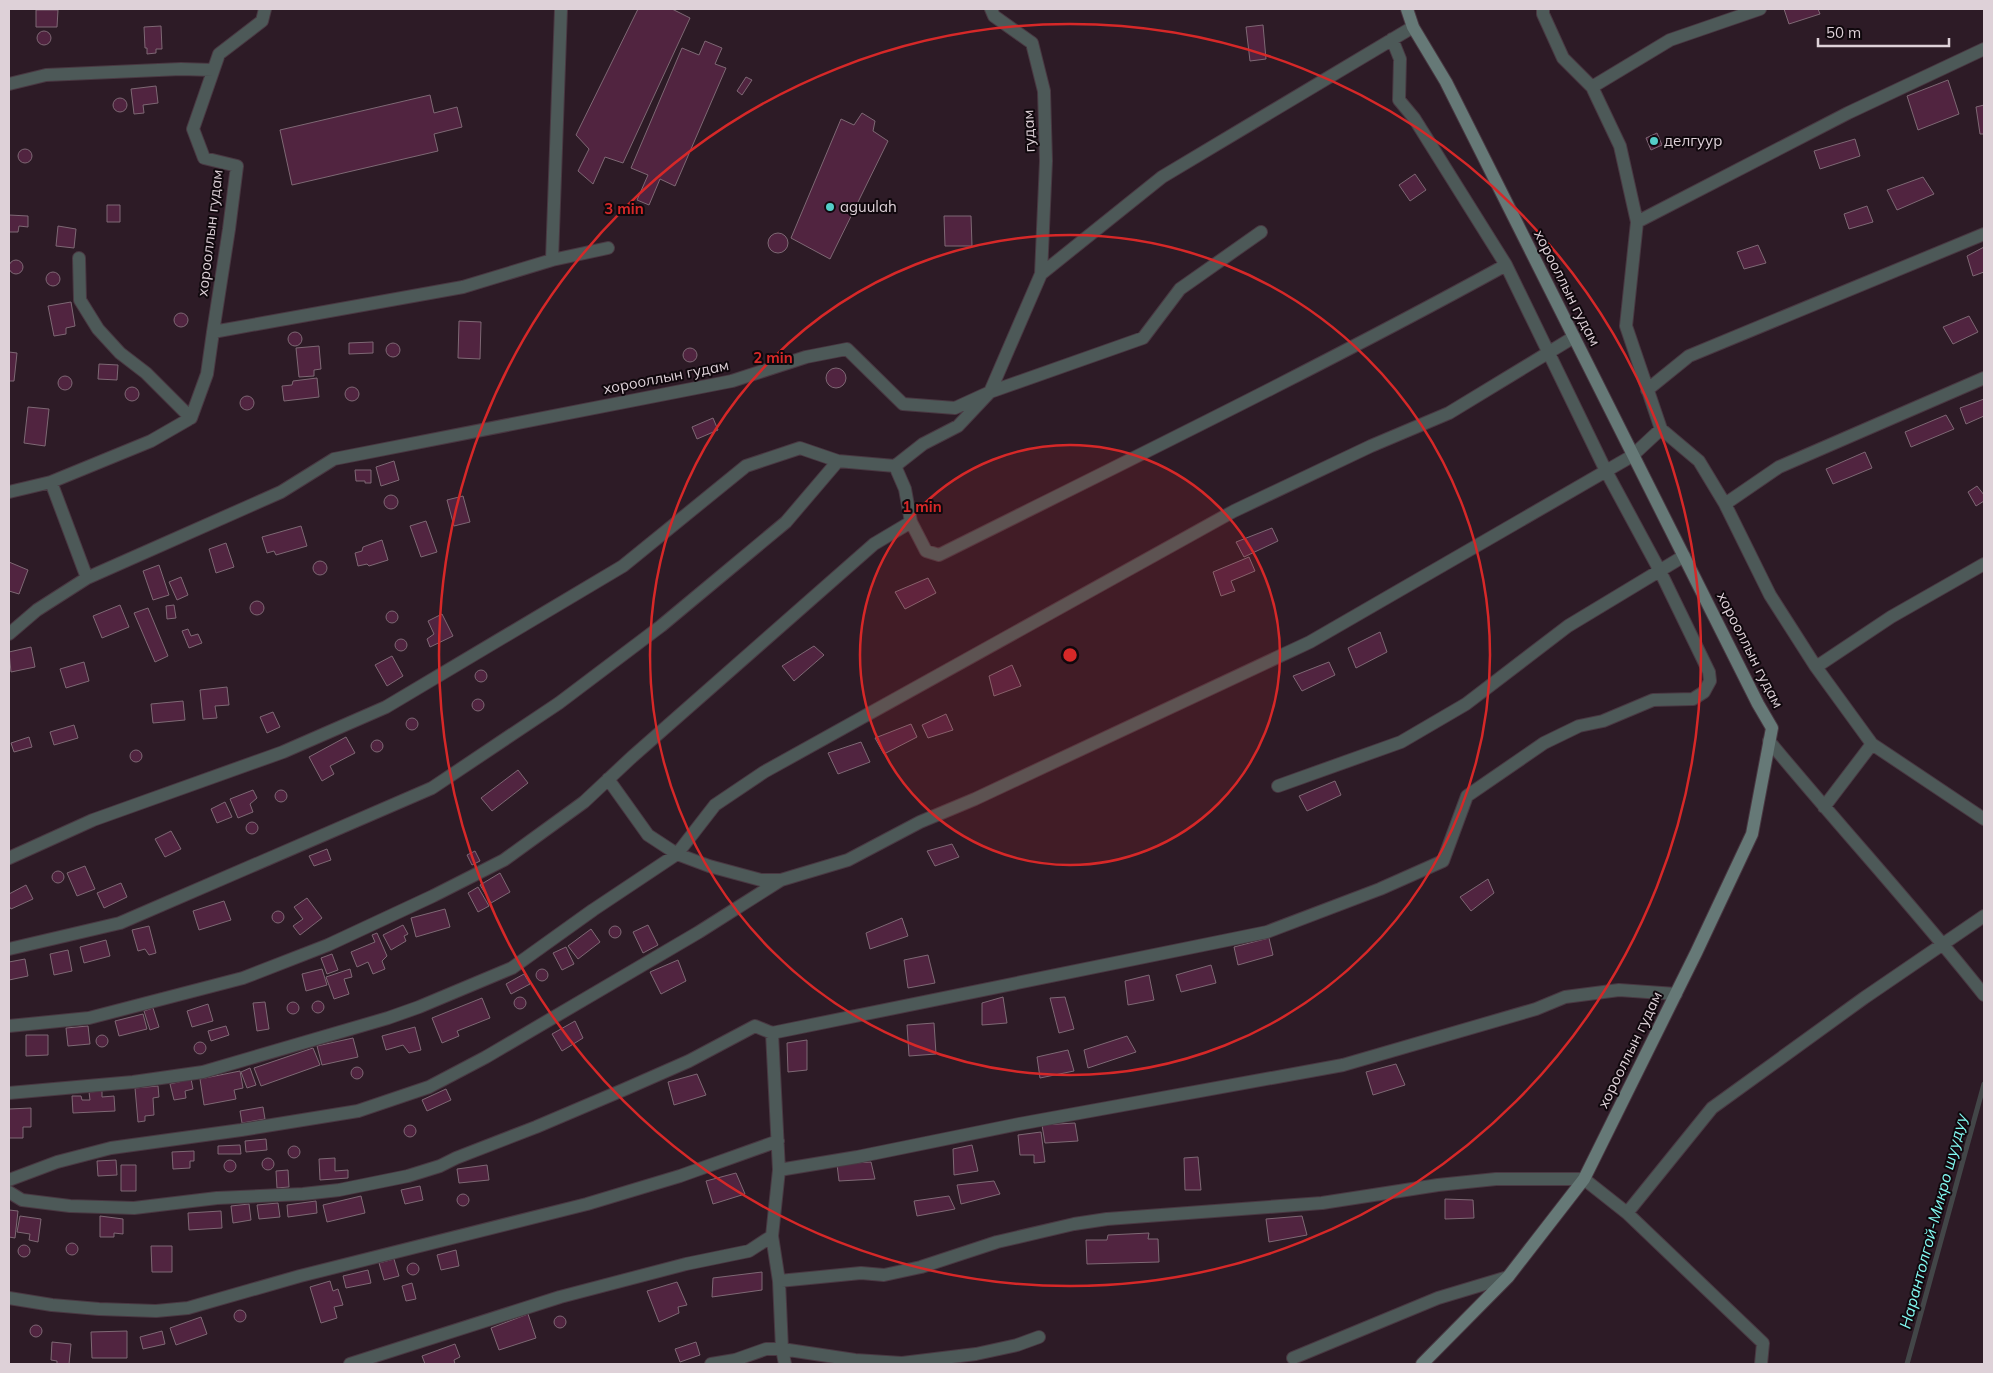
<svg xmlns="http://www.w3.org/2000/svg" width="1993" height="1373" font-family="Mulish,sans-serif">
<rect width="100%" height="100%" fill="#2d1b26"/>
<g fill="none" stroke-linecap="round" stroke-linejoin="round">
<path stroke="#434648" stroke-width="5" d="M1907,1364L1984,1084"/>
</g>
<path fill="#512440" stroke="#7e6874" d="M638,9H672L690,18L623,163L605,157L593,184L578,171L589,149L576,135Z
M1784,9H1818L1820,14L1789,24Z
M36,10H58L57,27H36Z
M1263,25L1266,59L1250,61L1246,27Z
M161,26L162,49H156V53L147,54V48H145L144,27Z
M37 38a7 7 0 1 1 14 0a7 7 0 1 1-14 0Z
M705,41L722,48L715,64L726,68L675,186L660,179L649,205L637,200L648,175L631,168L682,48L699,55Z
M746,77L752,80L742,95L737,91Z
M1948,80L1959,114L1918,130L1907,96Z
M156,86L158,103L143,105L144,113L134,114L131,89Z
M430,95L434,113L457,107L462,127L434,134L438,151L292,185L280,130Z
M113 105a7 7 0 1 1 14 0a7 7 0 1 1-14 0Z
M1984,105V134H1980L1976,107Z
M862,113L875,121L873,131L888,141L830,259L791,238L841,119L854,125Z
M1657,133L1662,145L1651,150L1646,138Z
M1855,139L1860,156L1820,169L1814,151Z
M18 156a7 7 0 1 1 14 0a7 7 0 1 1-14 0Z
M1415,174L1426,190L1410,201L1399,185Z
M1923,177L1934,194L1897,210L1887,190Z
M107,205H120V222H107Z
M1867,206L1873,222L1849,229L1844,214Z
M9,215L28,216V227L19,226L18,232H9Z
M944,216H971L972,246H945Z
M58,226L76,229L74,248L56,246Z
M768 243a10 10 0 1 1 20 0a10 10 0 1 1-20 0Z
M1758,245L1766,263L1744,269L1737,252Z
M1984,247V272L1973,276L1967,256Z
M9 267a7 7 0 1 1 14 0a7 7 0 1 1-14 0Z
M46 279a7 7 0 1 1 14 0a7 7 0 1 1-14 0Z
M71,302L75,326L66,328V334L54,336L48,306Z
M174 320a7 7 0 1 1 14 0a7 7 0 1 1-14 0Z
M1969,316L1978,332L1953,344L1943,327Z
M459,321L481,322L480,359L458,358Z
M288 339a7 7 0 1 1 14 0a7 7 0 1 1-14 0Z
M373,342V353L349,354V343Z
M386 350a7 7 0 1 1 14 0a7 7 0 1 1-14 0Z
M319,346L321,369L314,370V376L299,377L296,348Z
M683 355a7 7 0 1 1 14 0a7 7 0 1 1-14 0Z
M9,352L17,353L14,381H9Z
M99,364L118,365L117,380L98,379Z
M826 378a10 10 0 1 1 20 0a10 10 0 1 1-20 0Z
M58 383a7 7 0 1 1 14 0a7 7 0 1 1-14 0Z
M317,378L319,397L284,401L282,386L292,385L293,381Z
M345 394a7 7 0 1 1 14 0a7 7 0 1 1-14 0Z
M125 394a7 7 0 1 1 14 0a7 7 0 1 1-14 0Z
M240 403a7 7 0 1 1 14 0a7 7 0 1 1-14 0Z
M1984,399V416L1966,424L1960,408Z
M28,407L49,409L45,446L24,443Z
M1946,415L1954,429L1911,447L1905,432Z
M713,418L718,430L697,439L692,427Z
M1865,452L1872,468L1833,484L1826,469Z
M394,461L399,480L381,486L376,467Z
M355,470H371V483H365V481H356Z
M1977,486L1984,495V501L1976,506L1968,492Z
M384 502a7 7 0 1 1 14 0a7 7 0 1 1-14 0Z
M463,496L470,522L454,526L447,500Z
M426,521L437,552L421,557L410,526Z
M301,526L307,546L276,555L274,551L267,553L262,537Z
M1272,528L1278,541L1244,557L1236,542Z
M382,540L388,560L369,566L367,564L358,566L355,553L362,551L363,547Z
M226,543L234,567L216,573L209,549Z
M1249,557L1255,571L1231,581L1235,591L1221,596L1213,572Z
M313 568a7 7 0 1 1 14 0a7 7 0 1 1-14 0Z
M9,562L28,570L19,594L9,591Z
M159,565L169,595L153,600L143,571Z
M181,577L188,595L177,600L169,582Z
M928,578L936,593L905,609L895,592Z
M250 608a7 7 0 1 1 14 0a7 7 0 1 1-14 0Z
M120,605L129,627L102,638L93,616Z
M174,605L176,618L167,619L166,606Z
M148,608L168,656L155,662L134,613Z
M386 617a6 6 0 1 1 12 0a6 6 0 1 1-12 0Z
M442,614L453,636L430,647L427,639L434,634L428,621Z
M188,629L191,636L198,634L202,643L189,648L182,631Z
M1380,632L1387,652L1356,668L1348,648Z
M395 645a6 6 0 1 1 12 0a6 6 0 1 1-12 0Z
M814,646L824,655L794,681L782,666Z
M31,647L35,667L11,672L9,652Z
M392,656L403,676L387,686L375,665Z
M84,662L89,681L66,688L60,669Z
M1329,662L1335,675L1302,691L1293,676Z
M1012,665L1021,686L994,696L989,676Z
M475 676a6 6 0 1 1 12 0a6 6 0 1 1-12 0Z
M227,687L229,705L215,706L217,718L203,719L200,690Z
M472 705a6 6 0 1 1 12 0a6 6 0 1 1-12 0Z
M183,701L185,720L153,723L151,704Z
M273,712L280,727L267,733L260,717Z
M946,714L953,730L928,738L922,725Z
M406 724a6 6 0 1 1 12 0a6 6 0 1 1-12 0Z
M911,724L917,737L884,754L875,738Z
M74,725L78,738L54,745L50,732Z
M29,737L32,747L14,752L11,743Z
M346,737L355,753L330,766L334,774L322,781L309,757Z
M371 746a6 6 0 1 1 12 0a6 6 0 1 1-12 0Z
M861,742L870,762L838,774L828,753Z
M130 756a6 6 0 1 1 12 0a6 6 0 1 1-12 0Z
M518,770L528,783L492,811L481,798Z
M1335,781L1341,795L1307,811L1299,796Z
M275 796a6 6 0 1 1 12 0a6 6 0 1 1-12 0Z
M253,790L257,798L250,804L253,812L238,818L230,799Z
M225,802L232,817L217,823L211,809Z
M246 828a6 6 0 1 1 12 0a6 6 0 1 1-12 0Z
M171,831L181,849L165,857L155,839Z
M952,844L959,857L935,866L927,851Z
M327,849L331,860L314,866L309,856Z
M475,851L480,861L472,865L467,855Z
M85,866L95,889L77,896L67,873Z
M52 877a6 6 0 1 1 12 0a6 6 0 1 1-12 0Z
M500,873L510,892L491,903L480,885Z
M1488,879L1494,893L1471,911L1460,897Z
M121,883L127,897L104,908L97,893Z
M26,885L33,899L11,909L9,906V894Z
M478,887L489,906L478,912L468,893Z
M307,898L322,918L300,935L293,926L303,919L294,907Z
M224,901L231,920L199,930L193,911Z
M445,909L450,927L416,937L411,918Z
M272 917a6 6 0 1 1 12 0a6 6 0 1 1-12 0Z
M902,918L908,936L870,949L866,933Z
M403,925L408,934L404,936L406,941L391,950L383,935Z
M648,925L658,945L643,953L633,932Z
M609 932a6 6 0 1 1 12 0a6 6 0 1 1-12 0Z
M149,926L156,953L149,955L145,949L138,951L132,930Z
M591,929L600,942L578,959L568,946Z
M377,933L387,956L382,961L385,969L373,974L368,962L357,967L351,952L375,942L372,935Z
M1269,938L1273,955L1238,965L1234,947Z
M106,940L110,956L84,963L80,947Z
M566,947L574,964L562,970L553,953Z
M68,950L72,971L54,975L50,954Z
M332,954L338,970L327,974L321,958Z
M928,955L935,983L908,988L904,960Z
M25,959L28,976L9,980V962Z
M678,960L686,981L661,994L650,972Z
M1211,965L1216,983L1181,992L1176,975Z
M536 975a6 6 0 1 1 12 0a6 6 0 1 1-12 0Z
M322,969L327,985L306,991L302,974Z
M350,969L352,977L344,979L349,994L334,999L326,977Z
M524,974L530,984L511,994L506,984Z
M1149,975L1154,1000L1128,1005L1125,981Z
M514 1003a6 6 0 1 1 12 0a6 6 0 1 1-12 0Z
M1003,997L1007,1023L982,1025V1003Z
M1065,997L1074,1029L1059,1033L1050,998Z
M482,998L490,1018L457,1031L459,1036L442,1043L432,1018Z
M312 1007a6 6 0 1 1 12 0a6 6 0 1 1-12 0Z
M287 1008a6 6 0 1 1 12 0a6 6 0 1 1-12 0Z
M265,1002L269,1029L257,1031L253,1003Z
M208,1004L213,1021L192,1027L187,1011Z
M153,1008L159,1027L150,1030L144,1011Z
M143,1014L147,1029L119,1036L115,1021Z
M575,1021L583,1038L562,1051L552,1034Z
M934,1023L936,1054L909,1056L907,1025Z
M88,1026L90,1044L68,1046L66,1028Z
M226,1026L229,1035L211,1041L208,1031Z
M415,1027L421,1050L409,1053L403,1045L386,1050L382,1036Z
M96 1041a6 6 0 1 1 12 0a6 6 0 1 1-12 0Z
M26,1035H48V1055L26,1056Z
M1127,1036L1136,1052L1088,1068L1084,1050Z
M353,1038L358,1057L322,1065L317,1046Z
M807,1040V1070L788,1072L787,1043Z
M194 1048a6 6 0 1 1 12 0a6 6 0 1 1-12 0Z
M313,1048L320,1065L261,1086L254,1068Z
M1068,1050L1074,1071L1040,1078L1037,1057Z
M1396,1064L1405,1085L1373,1095L1366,1072Z
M351 1073a6 6 0 1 1 12 0a6 6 0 1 1-12 0Z
M250,1068L256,1085L247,1088L241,1072Z
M240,1071L243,1088L234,1090L236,1099L204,1105L200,1079Z
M697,1074L706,1095L674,1105L668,1082Z
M191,1079L193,1089L185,1091L186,1098L174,1100L170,1084Z
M158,1086L159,1097L153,1098L154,1115L145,1116V1121L138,1122L135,1088Z
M446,1089L451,1100L427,1111L422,1100Z
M102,1091V1097L114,1096L115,1111L73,1113L72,1096H81L82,1100H90L89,1092Z
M263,1107L265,1119L242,1123L240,1111Z
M31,1108V1127H23V1138H9V1109Z
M1075,1123L1078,1141L1045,1143L1042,1125Z
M404 1131a6 6 0 1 1 12 0a6 6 0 1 1-12 0Z
M1041,1132L1045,1162L1034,1163V1155H1020L1018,1135Z
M266,1139L267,1150L246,1152L245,1141Z
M240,1145L241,1154H218V1146Z
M972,1145L978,1171L954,1175L953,1149Z
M288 1152a6 6 0 1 1 12 0a6 6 0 1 1-12 0Z
M194,1151V1161H190V1168L173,1169L172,1152Z
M1198,1157L1201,1190H1185L1184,1158Z
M262 1164a6 6 0 1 1 12 0a6 6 0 1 1-12 0Z
M335,1158V1171L348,1170V1178L320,1180L319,1159Z
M224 1166a6 6 0 1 1 12 0a6 6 0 1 1-12 0Z
M116,1160L117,1175L98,1176L97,1161Z
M871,1162L875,1179L839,1181L837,1164Z
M121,1165H136V1191H121Z
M487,1165L489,1180L459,1183L457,1169Z
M288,1170L289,1187L277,1188L276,1171Z
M736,1173L745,1194L713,1204L706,1181Z
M994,1181L1000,1194L961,1204L957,1185Z
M420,1186L423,1200L405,1204L401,1190Z
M457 1200a6 6 0 1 1 12 0a6 6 0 1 1-12 0Z
M361,1196L365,1213L327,1222L323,1205Z
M949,1196L955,1209L917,1216L914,1201Z
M1445,1199L1473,1200L1474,1218L1445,1219Z
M316,1201L317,1213L288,1217L287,1205Z
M278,1203L280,1217L259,1219L257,1205Z
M249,1204L251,1220L233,1223L231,1206Z
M9,1210L18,1211L15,1238L9,1237Z
M221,1211L222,1228L189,1230L188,1213Z
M20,1216L41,1219L38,1242L29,1240L30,1234L17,1232Z
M100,1216L123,1219V1234L114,1233V1237H100Z
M1302,1216L1307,1235L1269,1242L1266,1219Z
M1149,1233L1148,1239H1158L1159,1262L1087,1264L1086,1240H1107L1108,1235Z
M66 1249a6 6 0 1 1 12 0a6 6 0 1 1-12 0Z
M18 1251a6 6 0 1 1 12 0a6 6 0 1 1-12 0Z
M151,1246H172V1272H152Z
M456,1250L459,1266L441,1270L437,1255Z
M394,1259L399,1276L384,1280L379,1263Z
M407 1269a6 6 0 1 1 12 0a6 6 0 1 1-12 0Z
M368,1270L371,1283L346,1288L343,1276Z
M762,1272V1290L712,1297L713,1278Z
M330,1281L333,1291L338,1289L343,1305L334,1307L337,1318L321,1323L310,1287Z
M677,1282L687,1305L678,1307L679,1313L659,1322L647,1291Z
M412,1283L416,1299L406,1301L402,1286Z
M234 1316a6 6 0 1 1 12 0a6 6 0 1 1-12 0Z
M528,1314L536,1338L499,1350L491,1328Z
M554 1322a6 6 0 1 1 12 0a6 6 0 1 1-12 0Z
M201,1317L207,1334L176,1345L170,1328Z
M30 1331a6 6 0 1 1 12 0a6 6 0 1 1-12 0Z
M127,1331V1358H92L91,1332Z
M162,1331L165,1344L143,1349L140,1337Z
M52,1342L71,1344L69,1364H57V1361L51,1360Z
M696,1342L700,1355L680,1362L675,1349Z
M455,1344L460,1357L454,1360L455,1364H425L422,1356Z"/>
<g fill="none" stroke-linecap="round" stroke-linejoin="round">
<defs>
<path id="street" d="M991,9L994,16L1032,43L1044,91L1046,161L1041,274
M1392,39L1400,59L1399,100L1414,118L1506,265
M9,84L46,75L181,69L213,70
M1592,87L1670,40L1760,9
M1637,222L1848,113L1984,49
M79,258L80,300L98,329L120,353L146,373L191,418
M552,260L561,9
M213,332L229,229L237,166L204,158L193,129L219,54L262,21L265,9
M1984,378L1779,467L1725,504L1770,595L1816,667L1891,617L1984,564
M1647,390L1689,356L1984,234
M1661,429L1699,461L1725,504
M51,482L87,578
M9,492L51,482L151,441L191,418L207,374L213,332L463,287L552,260L608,248
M9,634L37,610L87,578L281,492L334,459L732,381L806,357L847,349L903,404L955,408L990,392L1143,338L1180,289L1261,232
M1816,667L1872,744L1984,819
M1769,741C1840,827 1915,908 1984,995
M608,779L648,835L677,854L709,866L761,880H781
M1278,786L1401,742L1466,704L1568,626L1684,556
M1824,807L1872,744
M9,858L93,820L283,752L386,707L623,566L746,466L800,448L838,461L895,466L923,444L958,426L990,392L1041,274L1162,177L1413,27
M9,949L120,923L432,788L559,703L661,626L786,522L838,461
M9,1026L89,1018L243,978L328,945L433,896L504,860L584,802L632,757L874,544L911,522L905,489L895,466
M772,1033L1267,932L1380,889L1443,861L1467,796L1544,743L1579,726L1603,721L1653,700L1693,699L1704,692L1710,681L1709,672L1660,571L1606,471L1506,265C1320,367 1129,460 939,555L926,551L911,522
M9,1093L133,1082L203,1072L388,1018L419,1007L512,968L593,910L677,854L715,805L764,772L1234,511L1371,446L1449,413L1574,337
M779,1170L857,1157L1019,1124L1343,1065L1536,1009L1565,997L1619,990L1676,994
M9,1180L57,1162L111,1148L241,1130L358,1111L429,1087L486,1057L699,932L781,880L848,860L920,822L975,799L1310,642L1632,456L1661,429L1626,326L1637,222L1620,146L1592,87L1563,58L1543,14V9
M9,1192L22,1200L70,1206L134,1208L217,1198L303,1194L339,1190L408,1176L440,1166L456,1158L536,1127L623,1090L689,1061L755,1026L772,1033L779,1170L772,1236L779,1281L782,1349L785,1364
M1627,1213L1712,1108L1864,998L1984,916
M779,1281L861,1273L884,1275L921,1267L997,1242L1074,1224L1107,1219L1322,1203L1438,1185L1496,1179H1584L1627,1213L1763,1343L1761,1364
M9,1298L52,1305L99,1309L156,1311L188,1308L300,1276L587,1204L680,1176L778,1141
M1293,1358L1438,1298L1508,1277
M350,1364L560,1297L686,1264L749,1251L772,1236
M711,1364L735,1360L766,1349H782L855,1360L902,1363L976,1354L1017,1345L1039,1337"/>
<path id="secondary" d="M1407,9L1413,27L1446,82L1758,704L1772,728L1752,834L1696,953L1584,1179L1508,1277L1422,1364"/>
</defs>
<use href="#street" stroke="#493842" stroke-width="14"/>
<use href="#secondary" stroke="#493842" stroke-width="14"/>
<use href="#street" stroke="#4d5958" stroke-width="12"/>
<use href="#secondary" stroke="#667977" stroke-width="12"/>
</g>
<circle cx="1070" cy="655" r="210" fill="#d62828" fill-opacity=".12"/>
<g fill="none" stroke="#d62828" stroke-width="2.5">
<circle cx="1070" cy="655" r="210"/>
<circle cx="1070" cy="655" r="420"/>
<circle cx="1070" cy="655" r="631"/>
</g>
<g fill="#54cdc8" stroke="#10080d" stroke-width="2">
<circle cx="1654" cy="141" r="5"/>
<circle cx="830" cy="207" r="5"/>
</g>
<g text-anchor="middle" stroke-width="4" stroke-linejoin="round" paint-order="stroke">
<g font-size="15" fill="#ded1d8" stroke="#10080d">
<text transform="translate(1029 131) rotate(-92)" y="5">гудам</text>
<text transform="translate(210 233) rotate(-83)" y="5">хорооллын гудам</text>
<text transform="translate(1567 288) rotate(63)" y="5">хорооллын гудам</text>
<text transform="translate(666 377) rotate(-11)" y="5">хорооллын гудам</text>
<text transform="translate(1750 650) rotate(63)" y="5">хорооллын гудам</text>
<text transform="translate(1630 1050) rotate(-64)" y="5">хорооллын гудам</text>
</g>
<g font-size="15" fill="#ded1d8" stroke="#10080d" text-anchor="start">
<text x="1664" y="146">делгуур</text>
<text x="840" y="212">aguulah</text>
</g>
<g font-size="16" font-style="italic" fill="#83faf3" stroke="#10080d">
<text transform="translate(1933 1221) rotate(-75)" y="6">Нарантолгой-Микро шуудуу</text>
</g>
</g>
<circle cx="1070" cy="655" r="8" fill="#d62828" stroke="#10080d" stroke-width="2.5"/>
<g font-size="15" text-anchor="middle" font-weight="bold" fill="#d62828" stroke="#10080d" stroke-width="4" stroke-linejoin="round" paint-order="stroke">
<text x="624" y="214">3 min</text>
<text x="773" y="363">2 min</text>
<text x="922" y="512">1 min</text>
</g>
<rect width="1993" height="1373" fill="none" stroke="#ded1d8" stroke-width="20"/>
<path d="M1818 38v8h131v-8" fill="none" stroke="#ded1d8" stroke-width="2.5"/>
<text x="1826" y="38" font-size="15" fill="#ded1d8" stroke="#10080d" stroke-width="4" paint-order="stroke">50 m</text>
</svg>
